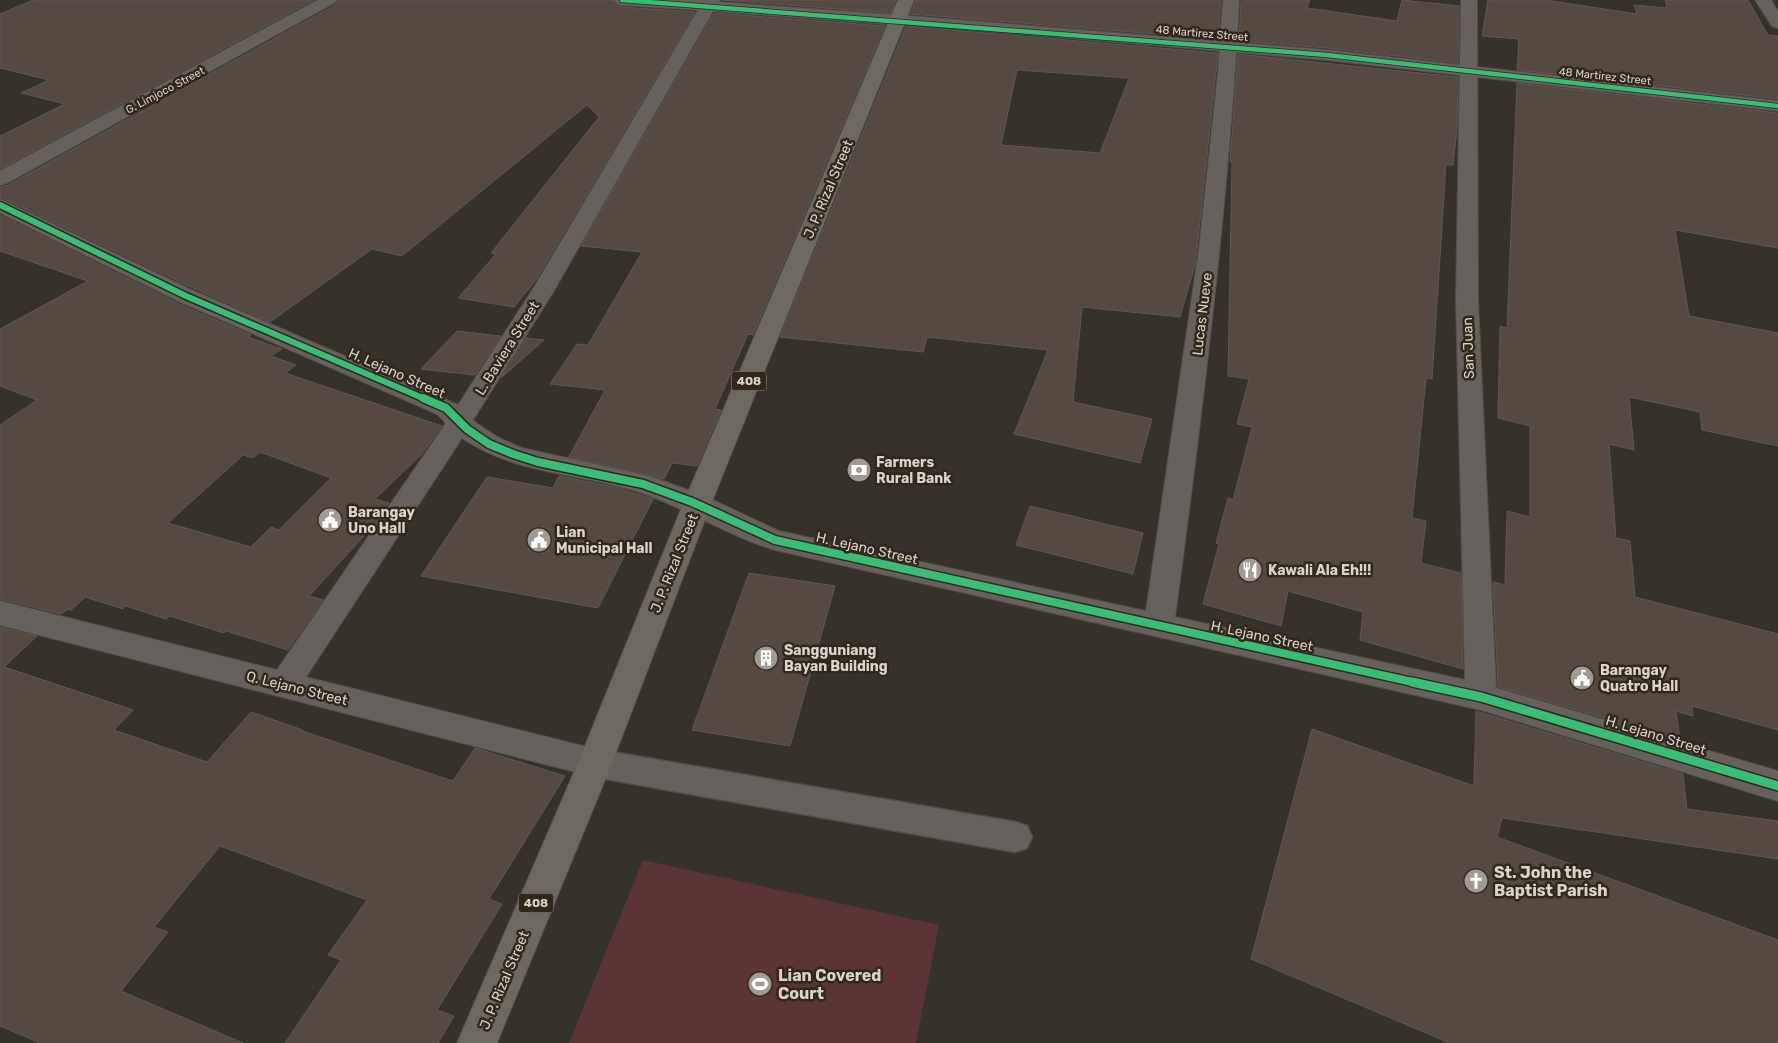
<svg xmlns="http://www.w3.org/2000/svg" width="1778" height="1043" font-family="Rubik,sans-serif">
<rect width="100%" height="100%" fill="#37312b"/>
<path fill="#5c3436" d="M643,860L939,925L916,1043H569Z"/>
<path fill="#554942" stroke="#5e5854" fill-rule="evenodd" d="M33,0H314L0,169V136L65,104L21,93L49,80L0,68V14Z
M339,0H612L622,7L695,12L536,280L514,307L458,298L496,254L491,253L599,117L587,105L402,256L372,249L270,322L195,289L0,197V187L8,185L335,5Z
M722,0H896L891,13Z
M916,0H1221L1218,39L910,14Z
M1241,0H1310L1307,8L1397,21L1402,0L1459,6L1458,63L1327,48L1239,41Z
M1488,0H1545L1637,14L1634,5L1667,8L1665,0H1748L1768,35L1778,36V99L1517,70L1519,39L1482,36Z
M714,13L885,26L753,335L748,334L715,409L721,410L697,466L672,463L664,479L569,457L605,390L550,384L577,344L588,345L642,252L581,246Z
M906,26L1218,53L1197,249L1195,265L1180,317L1082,307L1073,402L1152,419L1140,463L1014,434L1048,350L927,337L923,352L780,337ZM1017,70L1129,78L1100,153L1001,145Z
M1238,54L1458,77L1457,129L1453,165H1446L1432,379L1426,378L1412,518L1426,521L1421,563L1461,573L1463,669L1360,640L1363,612L1288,591L1281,626L1203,604L1219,544L1216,543L1228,498L1233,500L1252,427L1237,424L1249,379L1228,376L1232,162H1230Z
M1517,83L1778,113V248L1675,230L1689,316L1778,333V446L1702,430L1700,412L1629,397L1634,450L1609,444L1616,538L1630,541L1635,597L1778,634V730L1692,706L1693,716L1676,711L1680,740L1498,687L1493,582L1505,585L1507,511L1530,517V426L1498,418L1500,326L1507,328Z
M0,215L177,303L251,335L248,337L282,349L271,356L296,365L285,373L442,426L422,454L375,499L389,503L375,524L309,596L323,600L288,650L226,631L224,633L170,616L166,619L126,606L123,609L85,597L71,610L68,609L61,614L0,599V425L37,400L0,386V329L88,281L0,251ZM260,452L331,478L279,530L271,527L251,547L168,523L243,455L253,458Z
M457,331L501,336L475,375L421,369Z
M526,338L544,340L501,378Z
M559,476L615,487L653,499L598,608L421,576L487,477L553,488Z
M1030,506L1143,533L1133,574L1016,545Z
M749,573L835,586L790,746L692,730Z
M0,627L37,636L4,667L133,710L114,730L207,762L251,712L303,730L302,731L453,781L475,748L565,776L489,899L502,904L437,1010L454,1016L438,1043H285L341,960L328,955L367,900L220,846L154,927L168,932L121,991L243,1043H40L0,1026Z
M1476,711L1683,774L1687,809L1778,821V859L1502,818L1497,837L1778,940V1043H1450L1251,959L1312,729L1474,786Z"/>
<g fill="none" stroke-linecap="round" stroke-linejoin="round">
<defs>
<path id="service" d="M595,749L1015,822L1027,826L1032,837L1027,848L1015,852L595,777L584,773L579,763L584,753Z"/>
<path id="minor" d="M318,0H337L334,3L7,183L0,185V171Z
M614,0H720L718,2L898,15L904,17L906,20L904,23L898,25L713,11L555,289L473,420L476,423L499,438L522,448L652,477L702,495L779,531L1146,611L1199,249L1218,73L1223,0H1239C1237,57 1232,113 1227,170C1214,319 1195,468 1175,617L1465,680L1456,300L1461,0H1477L1478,300L1496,688L1778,771V801L1481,710L775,550C728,536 686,508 639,492C577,472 519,476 462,438L306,677L595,749L607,753L612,763L607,773L595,777L0,625V601L277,670L446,423L437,414L178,301L0,213V199L194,291L458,405L533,289L698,10L622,5L617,3Z
M1755,0H1771L1778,11V28L1772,26Z"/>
<path id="tertiary" d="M898,15L1327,50L1778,101V111L1327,60L892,23L890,20L892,17Z"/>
<path id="primary" d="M898,0H914L711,504L612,763L497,1043H457L578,763L683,504Z"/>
</defs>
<use href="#service" stroke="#534e48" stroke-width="3"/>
<use href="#minor" stroke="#534e48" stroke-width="2"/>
<use href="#tertiary" stroke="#534e48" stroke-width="2"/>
<use href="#primary" stroke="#534e48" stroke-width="2"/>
<use href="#service" fill="#66615c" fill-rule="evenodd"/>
<use href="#minor" fill="#66615c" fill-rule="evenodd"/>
<use href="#tertiary" fill="#66615c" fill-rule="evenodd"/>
<use href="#primary" fill="#6d6860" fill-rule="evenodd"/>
<defs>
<path id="cycleway-far3" d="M622,0L1327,55L1778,106"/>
<path id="cycleway-far2" d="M0,205L186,296L425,399"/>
<path id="cycleway-far1" d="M423,398L446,408L467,429L489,444L513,454L538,462L643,484L692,502L775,540L1417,683"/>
<path id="cycleway" d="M1412,682L1481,697L1778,786"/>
</defs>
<use href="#cycleway-far3" stroke="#32271b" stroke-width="6"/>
<use href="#cycleway-far2" stroke="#32271b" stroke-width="9"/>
<use href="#cycleway-far1" stroke="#32271b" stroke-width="11"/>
<use href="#cycleway" stroke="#32271b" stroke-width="12"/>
<use href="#cycleway-far3" stroke="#3abd76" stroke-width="4.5"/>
<use href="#cycleway-far2" stroke="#3abd76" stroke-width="6"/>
<use href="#cycleway-far1" stroke="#3abd76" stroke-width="8"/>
<use href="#cycleway" stroke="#3abd76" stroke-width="9"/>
</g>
<defs>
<symbol id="bank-disc" viewBox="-11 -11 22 22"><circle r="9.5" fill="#a19a93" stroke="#32271b"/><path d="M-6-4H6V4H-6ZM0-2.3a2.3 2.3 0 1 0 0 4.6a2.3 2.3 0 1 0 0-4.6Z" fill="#fff"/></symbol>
<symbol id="civic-disc" viewBox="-11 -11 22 22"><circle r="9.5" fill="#a19a93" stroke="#32271b"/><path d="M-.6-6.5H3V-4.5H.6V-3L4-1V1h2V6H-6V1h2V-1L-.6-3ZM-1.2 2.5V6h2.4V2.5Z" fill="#fff"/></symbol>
<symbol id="restaurant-disc" viewBox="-11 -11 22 22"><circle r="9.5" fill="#a19a93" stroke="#32271b"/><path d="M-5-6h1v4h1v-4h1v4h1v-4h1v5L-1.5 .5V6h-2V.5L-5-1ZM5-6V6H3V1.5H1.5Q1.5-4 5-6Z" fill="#fff"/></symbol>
<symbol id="building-disc" viewBox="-11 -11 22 22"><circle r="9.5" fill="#a19a93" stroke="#32271b"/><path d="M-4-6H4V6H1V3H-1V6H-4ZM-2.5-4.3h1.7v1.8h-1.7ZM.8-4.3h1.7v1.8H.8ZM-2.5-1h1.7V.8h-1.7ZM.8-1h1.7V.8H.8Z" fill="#fff"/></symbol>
<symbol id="church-disc" viewBox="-11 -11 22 22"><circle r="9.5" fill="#a19a93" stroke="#32271b"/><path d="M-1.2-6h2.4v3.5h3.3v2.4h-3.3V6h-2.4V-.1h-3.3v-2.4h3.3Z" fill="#fff"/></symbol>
<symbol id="stadium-disc" viewBox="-11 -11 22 22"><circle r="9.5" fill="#a19a93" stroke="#32271b"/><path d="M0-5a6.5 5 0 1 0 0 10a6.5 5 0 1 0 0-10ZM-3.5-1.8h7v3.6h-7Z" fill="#fff"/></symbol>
</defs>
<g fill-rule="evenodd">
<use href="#bank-disc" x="845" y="456" width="28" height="28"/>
<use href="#civic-disc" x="316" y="506" width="28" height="28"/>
<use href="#civic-disc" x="525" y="526" width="28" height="28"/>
<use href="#restaurant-disc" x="1236" y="556" width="28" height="28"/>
<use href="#building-disc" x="752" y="644" width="28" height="28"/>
<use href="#civic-disc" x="1568" y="664" width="28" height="28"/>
<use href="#church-disc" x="1462" y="867" width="28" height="28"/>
<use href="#stadium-disc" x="746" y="970" width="28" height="28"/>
</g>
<g text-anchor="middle" stroke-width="5" stroke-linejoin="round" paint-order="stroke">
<g font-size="11" fill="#dad3cb" stroke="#32271b">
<text transform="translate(1202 33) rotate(5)" y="4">48 Martirez Street</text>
<text transform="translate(1605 76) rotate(6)" y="4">48 Martirez Street</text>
<text transform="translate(165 90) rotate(-28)" y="4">G. Limjoco Street</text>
</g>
<g fill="#32271b" stroke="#a89f96" stroke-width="1">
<rect x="731.5" y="371.5" width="35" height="19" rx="4"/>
<rect x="518.5" y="893.5" width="35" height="19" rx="4"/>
</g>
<g font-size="12" font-weight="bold" fill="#dad3cb">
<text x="749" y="385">408</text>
<text x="536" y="907">408</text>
</g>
<g font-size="14" fill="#dad3cb" stroke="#32271b">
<text transform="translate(828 189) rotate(-67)" y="5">J. P. Rizal Street</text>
<text transform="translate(1202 314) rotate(-83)" y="5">Lucas Nueve</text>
<text transform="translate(507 348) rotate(-58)" y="5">L. Baviera Street</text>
<text transform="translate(1468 348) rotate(-92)" y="5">San Juan</text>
<text transform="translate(397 373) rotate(24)" y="5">H. Lejano Street</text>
<text transform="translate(867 548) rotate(13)" y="5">H. Lejano Street</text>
<text transform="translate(674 563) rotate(-68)" y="5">J. P. Rizal Street</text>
<text transform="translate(1262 636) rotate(12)" y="5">H. Lejano Street</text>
<text transform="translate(297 688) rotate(14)" y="5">Q. Lejano Street</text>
<text transform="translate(1656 735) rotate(17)" y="5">H. Lejano Street</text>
<text transform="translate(504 980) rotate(-67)" y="5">J. P. Rizal Street</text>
</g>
<g font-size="14" font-weight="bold" fill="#dad3cb" stroke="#32271b" text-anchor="start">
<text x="876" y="467">Farmers<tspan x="876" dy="16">Rural Bank</tspan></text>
<text x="348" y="517">Barangay<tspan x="348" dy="16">Uno Hall</tspan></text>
<text x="556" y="537">Lian<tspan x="556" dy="16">Municipal Hall</tspan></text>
<text x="1268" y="575">Kawali Ala Eh!!!</text>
<text x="784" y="655">Sangguniang<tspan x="784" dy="16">Bayan Building</tspan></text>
<text x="1600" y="675">Barangay<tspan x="1600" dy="16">Quatro Hall</tspan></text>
</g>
<g font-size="16" font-weight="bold" fill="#dad3cb" stroke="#32271b" text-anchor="start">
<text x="1494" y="878">St. John the<tspan x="1494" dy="18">Baptist Parish</tspan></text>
<text x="778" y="981">Lian Covered<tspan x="778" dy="18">Court</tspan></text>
</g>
</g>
</svg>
